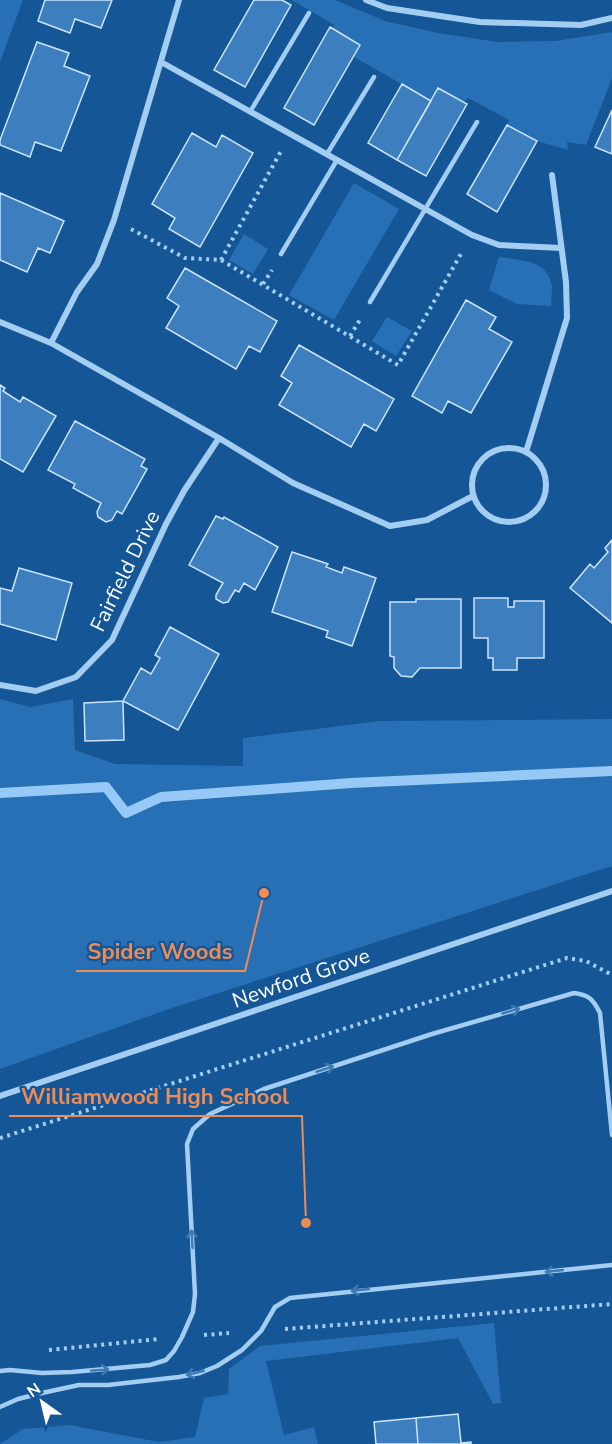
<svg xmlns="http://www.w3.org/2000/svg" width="612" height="1444" font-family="'Nunito Sans',sans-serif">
<rect width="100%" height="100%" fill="#145696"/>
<path fill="#2770b5" d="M0,0H23L0,62Z
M292,0H335L385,21L438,33L498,42L555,41L612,32V78L586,145L567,142L568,150L537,141L507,125L509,120L468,98L464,102L439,88L431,101L354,57L360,44L332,29L334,25Z
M354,183L399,209L334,320L289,295Z
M244,234L268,249L253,274L229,260Z
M499,257C521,261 548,259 552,287C552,293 551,300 551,306L517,304L489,290Z
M387,317L412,331L396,356L372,341Z
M0,699L30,707L73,699L75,750L115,764L243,766V738L380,721L612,719V866L169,1009L0,1069Z
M494,1323L501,1403L493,1404L458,1338L266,1361L284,1435L314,1427L318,1444H0L23,1429L69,1425L159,1442L195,1437L204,1398L228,1394L229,1369L260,1346Z"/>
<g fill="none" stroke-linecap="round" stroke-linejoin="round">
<path stroke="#96c9f5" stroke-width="10" d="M0,793L106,787L126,813L161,797L351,783L612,771"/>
</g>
<path fill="#3d7fbe" stroke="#cce5fd" stroke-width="1.5" d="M45,0H112L101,28L75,19L70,33L38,21Z
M254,0H282L291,5L245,87L214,70Z
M330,27L360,45L314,125L284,108Z
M37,42L69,53L64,66L90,76L61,151L35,142L30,157L0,145V140Z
M402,84L431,101L397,160L368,143Z
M438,88L467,104L426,176L397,160Z
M612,110V154L595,147Z
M507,125L537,141L497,212L467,194Z
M192,133L216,147L222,135L253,153L200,247L169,229L175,218L152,204Z
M0,193L64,221L50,253L38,248L27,272L0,260Z
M185,268L277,321L260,352L249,346L236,369L166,328L179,306L167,298Z
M466,300L496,317L489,329L512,342L471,413L448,401L442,413L412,396Z
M299,345L394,399L376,431L364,424L351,447L279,405L292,383L281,376Z
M0,385L5,388L3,391L20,402L23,397L56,416L23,472L0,459Z
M75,421L145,459L141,466L147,469L122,514L117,511L112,520L106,522L98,517L97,512L101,503L73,488L75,484L48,470Z
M216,516L223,519L224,517L278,547L255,590L244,583L239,592L235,590L228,602L223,603L216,599V595L223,583L189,565Z
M612,540V623L570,588L590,564L594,568L608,552L605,548Z
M292,552L328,564L326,567L342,573L344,567L376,578L352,646L326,637L328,631L272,612Z
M19,568L72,583L56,640L0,624V588L12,591Z
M474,598H508V607H514V601H544V658H517V670H493V658H488V638H474Z
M416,599H461V668H420L412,677L401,676L394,668V657L390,656V602H416Z
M170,627L219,654L178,730L123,701L141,668L151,674L160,658L155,655Z
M123,701L124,740L85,741L84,703Z
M458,1414L461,1443L471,1442V1444H418L416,1418Z
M416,1418L418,1444H376L374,1422Z"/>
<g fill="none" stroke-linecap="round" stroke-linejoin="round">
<path stroke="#a4cdf2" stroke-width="4" stroke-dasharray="3 4.5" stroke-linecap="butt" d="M131,229L185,258L221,260L398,365L462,252
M221,260L281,151
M263,284L272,270
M350,336L361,318
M0,1138L567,958L586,961L612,975
M285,1329L612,1304
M204,1335L229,1333
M49,1350L158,1339"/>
<path stroke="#a4cdf2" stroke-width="4.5" d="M250,112L309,13
M327,154L374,77
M281,254L337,160
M370,302L477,122
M0,1371L10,1370L42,1373L72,1372L150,1365L166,1360L174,1351L182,1337L193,1312L195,1294L187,1144L193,1129L210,1114L264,1089L432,1034L574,993C589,995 593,999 600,1013L612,1135
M0,1407L18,1399L42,1393L79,1385H108L179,1377L200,1373L217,1366L242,1350L261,1331L275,1307L290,1298L612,1265"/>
<path stroke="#a4cdf2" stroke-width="6" d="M366,0L387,8L480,22L581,25L612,18
M161,62L472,235L499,245L561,248
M0,322L51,343L219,438L293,483L390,526L427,520L473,496
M51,343L77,292L97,264L114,220L179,0
M472 485a37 37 0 1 1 74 0a37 37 0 1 1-74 0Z
M526,452L567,318L566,282L552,175
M0,685L36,691L76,677L112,640L166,524L184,491L219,438
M0,1096L612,891"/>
</g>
<defs><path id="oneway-shaft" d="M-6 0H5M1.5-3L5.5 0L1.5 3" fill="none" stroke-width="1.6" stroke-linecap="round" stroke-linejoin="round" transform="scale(1.5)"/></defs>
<g stroke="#3f7ab2">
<use href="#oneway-shaft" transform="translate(511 1011) rotate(-16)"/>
<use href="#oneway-shaft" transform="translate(325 1069) rotate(-19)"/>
<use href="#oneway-shaft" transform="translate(192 1239) rotate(-93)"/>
<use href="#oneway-shaft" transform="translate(554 1271) rotate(174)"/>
<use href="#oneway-shaft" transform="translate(360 1290) rotate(174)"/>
<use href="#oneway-shaft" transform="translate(100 1370) rotate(-4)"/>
<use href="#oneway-shaft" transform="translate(195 1373) rotate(166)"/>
</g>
<g text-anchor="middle" stroke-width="4.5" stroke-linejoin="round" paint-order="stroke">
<g font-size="21" fill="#fff" stroke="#145696">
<text transform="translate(125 571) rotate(-64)" y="7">Fairfield Drive</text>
<text transform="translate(301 978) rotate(-19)" y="7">Newford Grove</text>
</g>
</g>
<path fill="none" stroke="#ef8b55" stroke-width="2" d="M264 893L245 971H76M306 1223L302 1116H9"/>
<g fill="#ef8b55" stroke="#145696" stroke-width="2">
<circle cx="264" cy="893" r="6"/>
<circle cx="306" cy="1223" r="6"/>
</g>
<g font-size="22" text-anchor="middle" font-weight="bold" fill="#ef8b55" stroke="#145696" stroke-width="4.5" stroke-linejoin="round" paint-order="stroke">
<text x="160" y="959">Spider Woods</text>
<text x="155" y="1104">Williamwood High School</text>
</g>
<g transform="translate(42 1402) rotate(326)" stroke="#145696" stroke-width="4.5" paint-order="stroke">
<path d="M0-4.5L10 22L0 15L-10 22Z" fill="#ffffff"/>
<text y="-9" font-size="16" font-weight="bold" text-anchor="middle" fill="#ffffff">N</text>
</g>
</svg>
